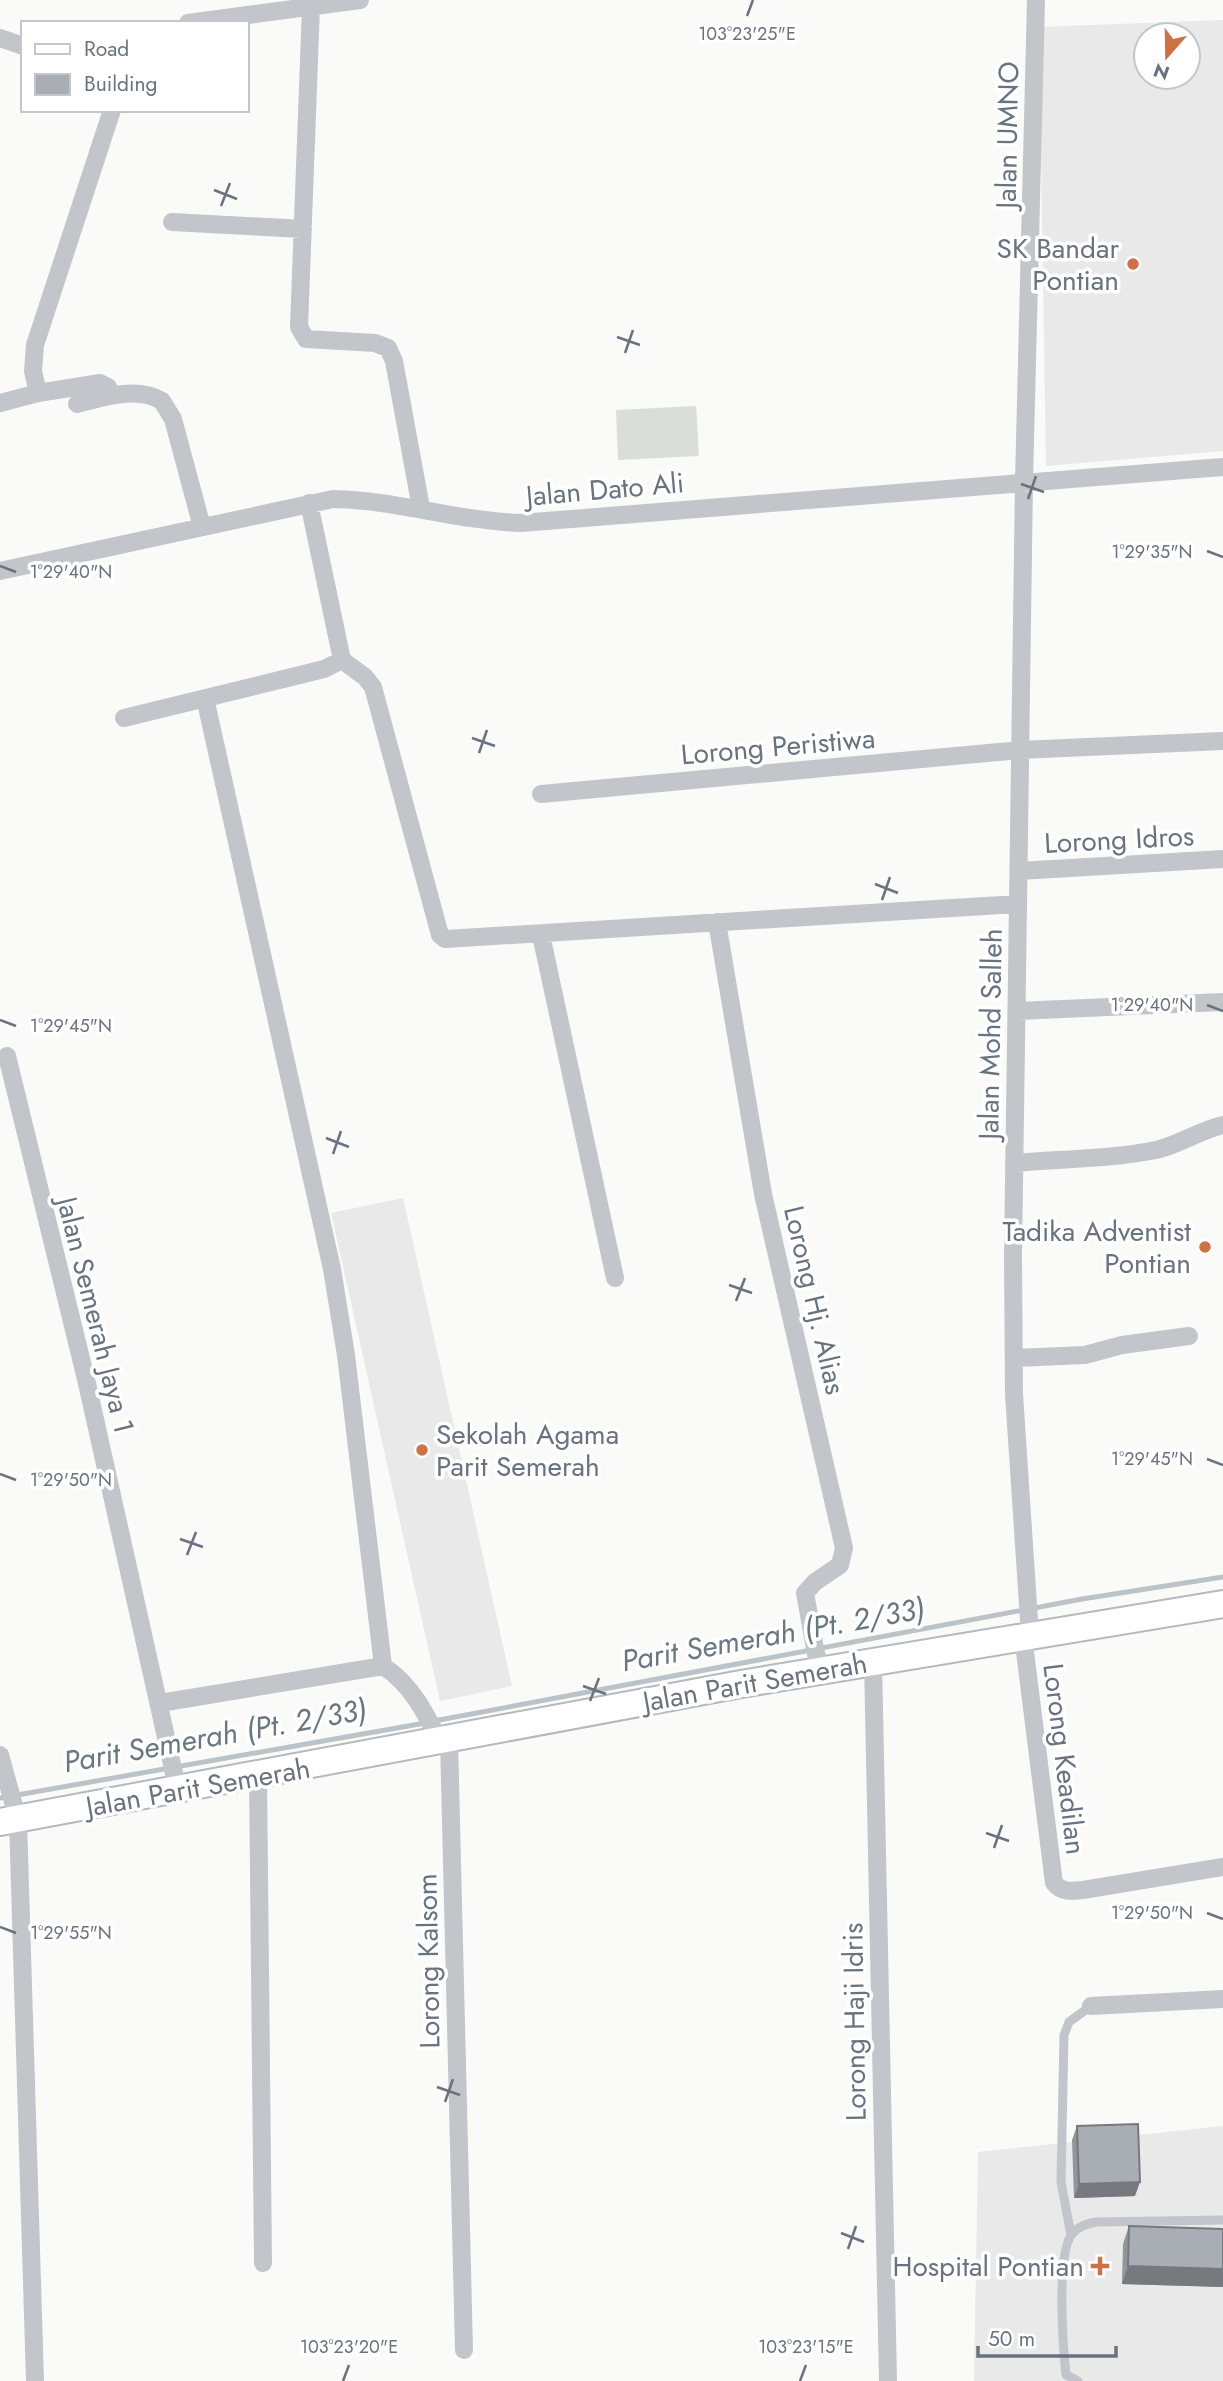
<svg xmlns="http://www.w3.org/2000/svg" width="1223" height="2381" font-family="Jost,sans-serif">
<rect width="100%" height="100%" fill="#fafaf8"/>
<path fill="#e8e9e8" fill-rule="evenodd" d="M1223,20V451L1046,466L1039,27ZM1146,35H1188V77H1146Z
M403,1198L512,1686L440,1701L331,1213Z
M1223,2126V2381H974L978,2152Z"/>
<path fill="#d9ded8" d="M696,406L699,456L618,460L616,410Z"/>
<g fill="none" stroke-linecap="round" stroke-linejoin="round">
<path stroke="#bbc3c8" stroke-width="5" d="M434,1721L1082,1599L1223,1577
M0,1798L425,1723"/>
<defs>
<path id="secondary" d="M0,1822L741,1684L1223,1604"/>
</defs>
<use href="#secondary" stroke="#b5b9bd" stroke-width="30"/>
<path stroke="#c2c5c9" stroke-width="9" d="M1071,2235L1061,2182L1064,2035L1069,2022L1091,2006
M1078,2381L1066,2375C1063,2347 1056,2254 1072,2234C1078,2226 1087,2224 1096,2222L1223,2220"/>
<path stroke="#c2c5c9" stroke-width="18" d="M311,7L299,327L306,339L375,343L388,348L394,361L421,508
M188,23L360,0
M0,38L23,46
M172,222L303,229
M38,393L33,371L35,345L112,110
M0,403L38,393L100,383L108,387L111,395
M77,404C103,397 138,386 162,401L173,419L202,527
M0,571L333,499C397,500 457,521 521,523L1223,467
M342,660L365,677L373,687L440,935L445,939L1018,904
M205,698L332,1269L346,1355L383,1666
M124,718L324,669L342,660L309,503
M541,794L1020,750L1223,741
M1019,871L1223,859
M717,922L763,1194L844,1548L840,1565L815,1582L805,1593L816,1654L822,1670
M541,935L615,1278
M1017,1011L1223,1002
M7,1056L86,1379L178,1791
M1014,1163C1061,1159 1110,1159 1156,1150C1179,1145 1200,1130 1223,1125
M1014,1358L1085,1355L1122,1345L1189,1336
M1030,1635L1014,1394L1013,1255L1024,481L1036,0
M1023,1636L1054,1883C1062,1893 1072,1891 1083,1890L1223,1867
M873,1661L888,2381
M160,1703L383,1666C411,1684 425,1712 440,1742
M449,1740L464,2350
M0,1755L18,1820L35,2381
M258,1776L263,2263
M1091,2006L1223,1999"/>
<use href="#secondary" stroke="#fff" stroke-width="26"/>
</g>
<path fill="#90969b" d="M1077,2126L1135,2196L1074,2198L1072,2140Z
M1129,2226L1223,2229V2287L1122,2284L1123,2244Z"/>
<path fill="#767a7e" d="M1140,2182L1135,2196L1074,2198L1079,2184Z
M1128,2266L1223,2269V2287L1122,2284Z"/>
<path fill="#a8aeb4" stroke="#767a7e" stroke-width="2" d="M1138,2124L1140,2182L1079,2184L1077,2126Z
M1129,2226L1223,2229V2269L1128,2266Z"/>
<path fill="none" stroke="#68737f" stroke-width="2.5" d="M747,16L753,0M214,190L237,199M221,206L230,183M617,337L640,345M625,353L633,330M1021,484L1044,492M1028,499L1036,476M1207,551L1223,557M0,566L16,572M472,738L495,746M479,753L487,730M875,884L898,893M882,900L890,877M1207,1005L1223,1011M0,1020L16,1026M326,1138L349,1147M333,1154L341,1131M729,1285L752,1293M736,1301L745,1278M1207,1459L1223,1465M0,1474L16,1480M180,1539L203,1547M187,1555L196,1532M583,1686L606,1694M590,1701L599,1678M986,1833L1009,1841M994,1848L1002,1825M1207,1913L1223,1919M0,1927L16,1933M437,2087L460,2095M445,2102L453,2079M841,2233L864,2242M848,2249L856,2226M343,2381L349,2365M800,2381L806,2365"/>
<g fill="#cf7142" stroke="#fff" stroke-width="2.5">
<circle cx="1133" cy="264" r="7"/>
<circle cx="1205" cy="1247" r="7"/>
<circle cx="422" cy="1450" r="7"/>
<path d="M1096.5 2255.5h7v7h7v7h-7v7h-7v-7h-7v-7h7z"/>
</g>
<g text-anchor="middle" stroke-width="7" stroke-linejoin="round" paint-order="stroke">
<g font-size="28" fill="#68737f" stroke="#fff">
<text transform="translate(1007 135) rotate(-89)" y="10">Jalan UMNO</text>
<text transform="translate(605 489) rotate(-5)" y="10">Jalan Dato Ali</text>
<text transform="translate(778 746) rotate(-5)" y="10">Lorong Peristiwa</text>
<text transform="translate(1119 839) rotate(-3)" y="10">Lorong Idros</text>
<text transform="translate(990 1034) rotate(-89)" y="10">Jalan Mohd Salleh</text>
<text transform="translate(815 1300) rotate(77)" y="10">Lorong Hj. Alias</text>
<text transform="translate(96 1315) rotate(76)" y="10">Jalan Semerah Jaya 1</text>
<text transform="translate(755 1682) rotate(-10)" y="10">Jalan Parit Semerah</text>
<text transform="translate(1065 1759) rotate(83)" y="10">Lorong Keadilan</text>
<text transform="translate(198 1787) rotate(-10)" y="10">Jalan Parit Semerah</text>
<text transform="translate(428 1961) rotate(-91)" y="10">Lorong Kalsom</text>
<text transform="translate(854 2022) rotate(-91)" y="10">Lorong Haji Idris</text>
</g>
<g font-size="28" fill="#68737f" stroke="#fff" text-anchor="end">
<text x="1119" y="258">SK Bandar<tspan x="1119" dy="32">Pontian</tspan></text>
<text x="1191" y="1241">Tadika Adventist<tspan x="1191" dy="32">Pontian</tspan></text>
<text x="436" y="1444" text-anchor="start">Sekolah Agama<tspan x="436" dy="32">Parit Semerah</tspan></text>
<text x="1084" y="2276">Hospital Pontian</text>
</g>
<g font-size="30" font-style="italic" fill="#687780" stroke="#fff">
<text transform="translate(773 1635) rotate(-10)" y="10">Parit Semerah (Pt. 2/33)</text>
<text transform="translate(215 1736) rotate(-10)" y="10">Parit Semerah (Pt. 2/33)</text>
</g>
</g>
<g font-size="18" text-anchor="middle" fill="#68737f" stroke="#fff" stroke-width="7" stroke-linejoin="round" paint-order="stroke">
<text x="747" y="40">103°23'25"E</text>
<text x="1152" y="558">1°29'35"N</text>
<text x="71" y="578">1°29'40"N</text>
<text x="1152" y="1011">1°29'40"N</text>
<text x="71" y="1032">1°29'45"N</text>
<text x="1152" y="1465">1°29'45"N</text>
<text x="71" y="1486">1°29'50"N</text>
<text x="1152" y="1919">1°29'50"N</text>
<text x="71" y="1939">1°29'55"N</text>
<text x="349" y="2353">103°23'20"E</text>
<text x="806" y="2353">103°23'15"E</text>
</g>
<rect x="21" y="21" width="228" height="91" fill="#ffffff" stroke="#c3c7cc" stroke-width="2"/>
<rect x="35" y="44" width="35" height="10" fill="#ffffff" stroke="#c3c7cc" stroke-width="2"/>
<text x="84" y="56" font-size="21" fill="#68737f">Road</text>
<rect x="35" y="74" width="35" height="21" fill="#a8aeb4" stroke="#c3c7cc" stroke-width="2"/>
<text x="84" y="91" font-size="21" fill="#68737f">Building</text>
<g transform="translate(1167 56) rotate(200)"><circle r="33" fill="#ffffff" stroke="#c3c7cc" stroke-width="2"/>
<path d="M0-5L12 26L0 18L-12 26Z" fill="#cf7142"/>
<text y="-10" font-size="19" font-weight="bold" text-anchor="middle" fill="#68737f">N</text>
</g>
<path d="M978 2346v10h138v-10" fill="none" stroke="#68737f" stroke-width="3.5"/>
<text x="988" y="2346" font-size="21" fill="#68737f" stroke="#ffffff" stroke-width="5" paint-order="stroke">50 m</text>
</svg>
